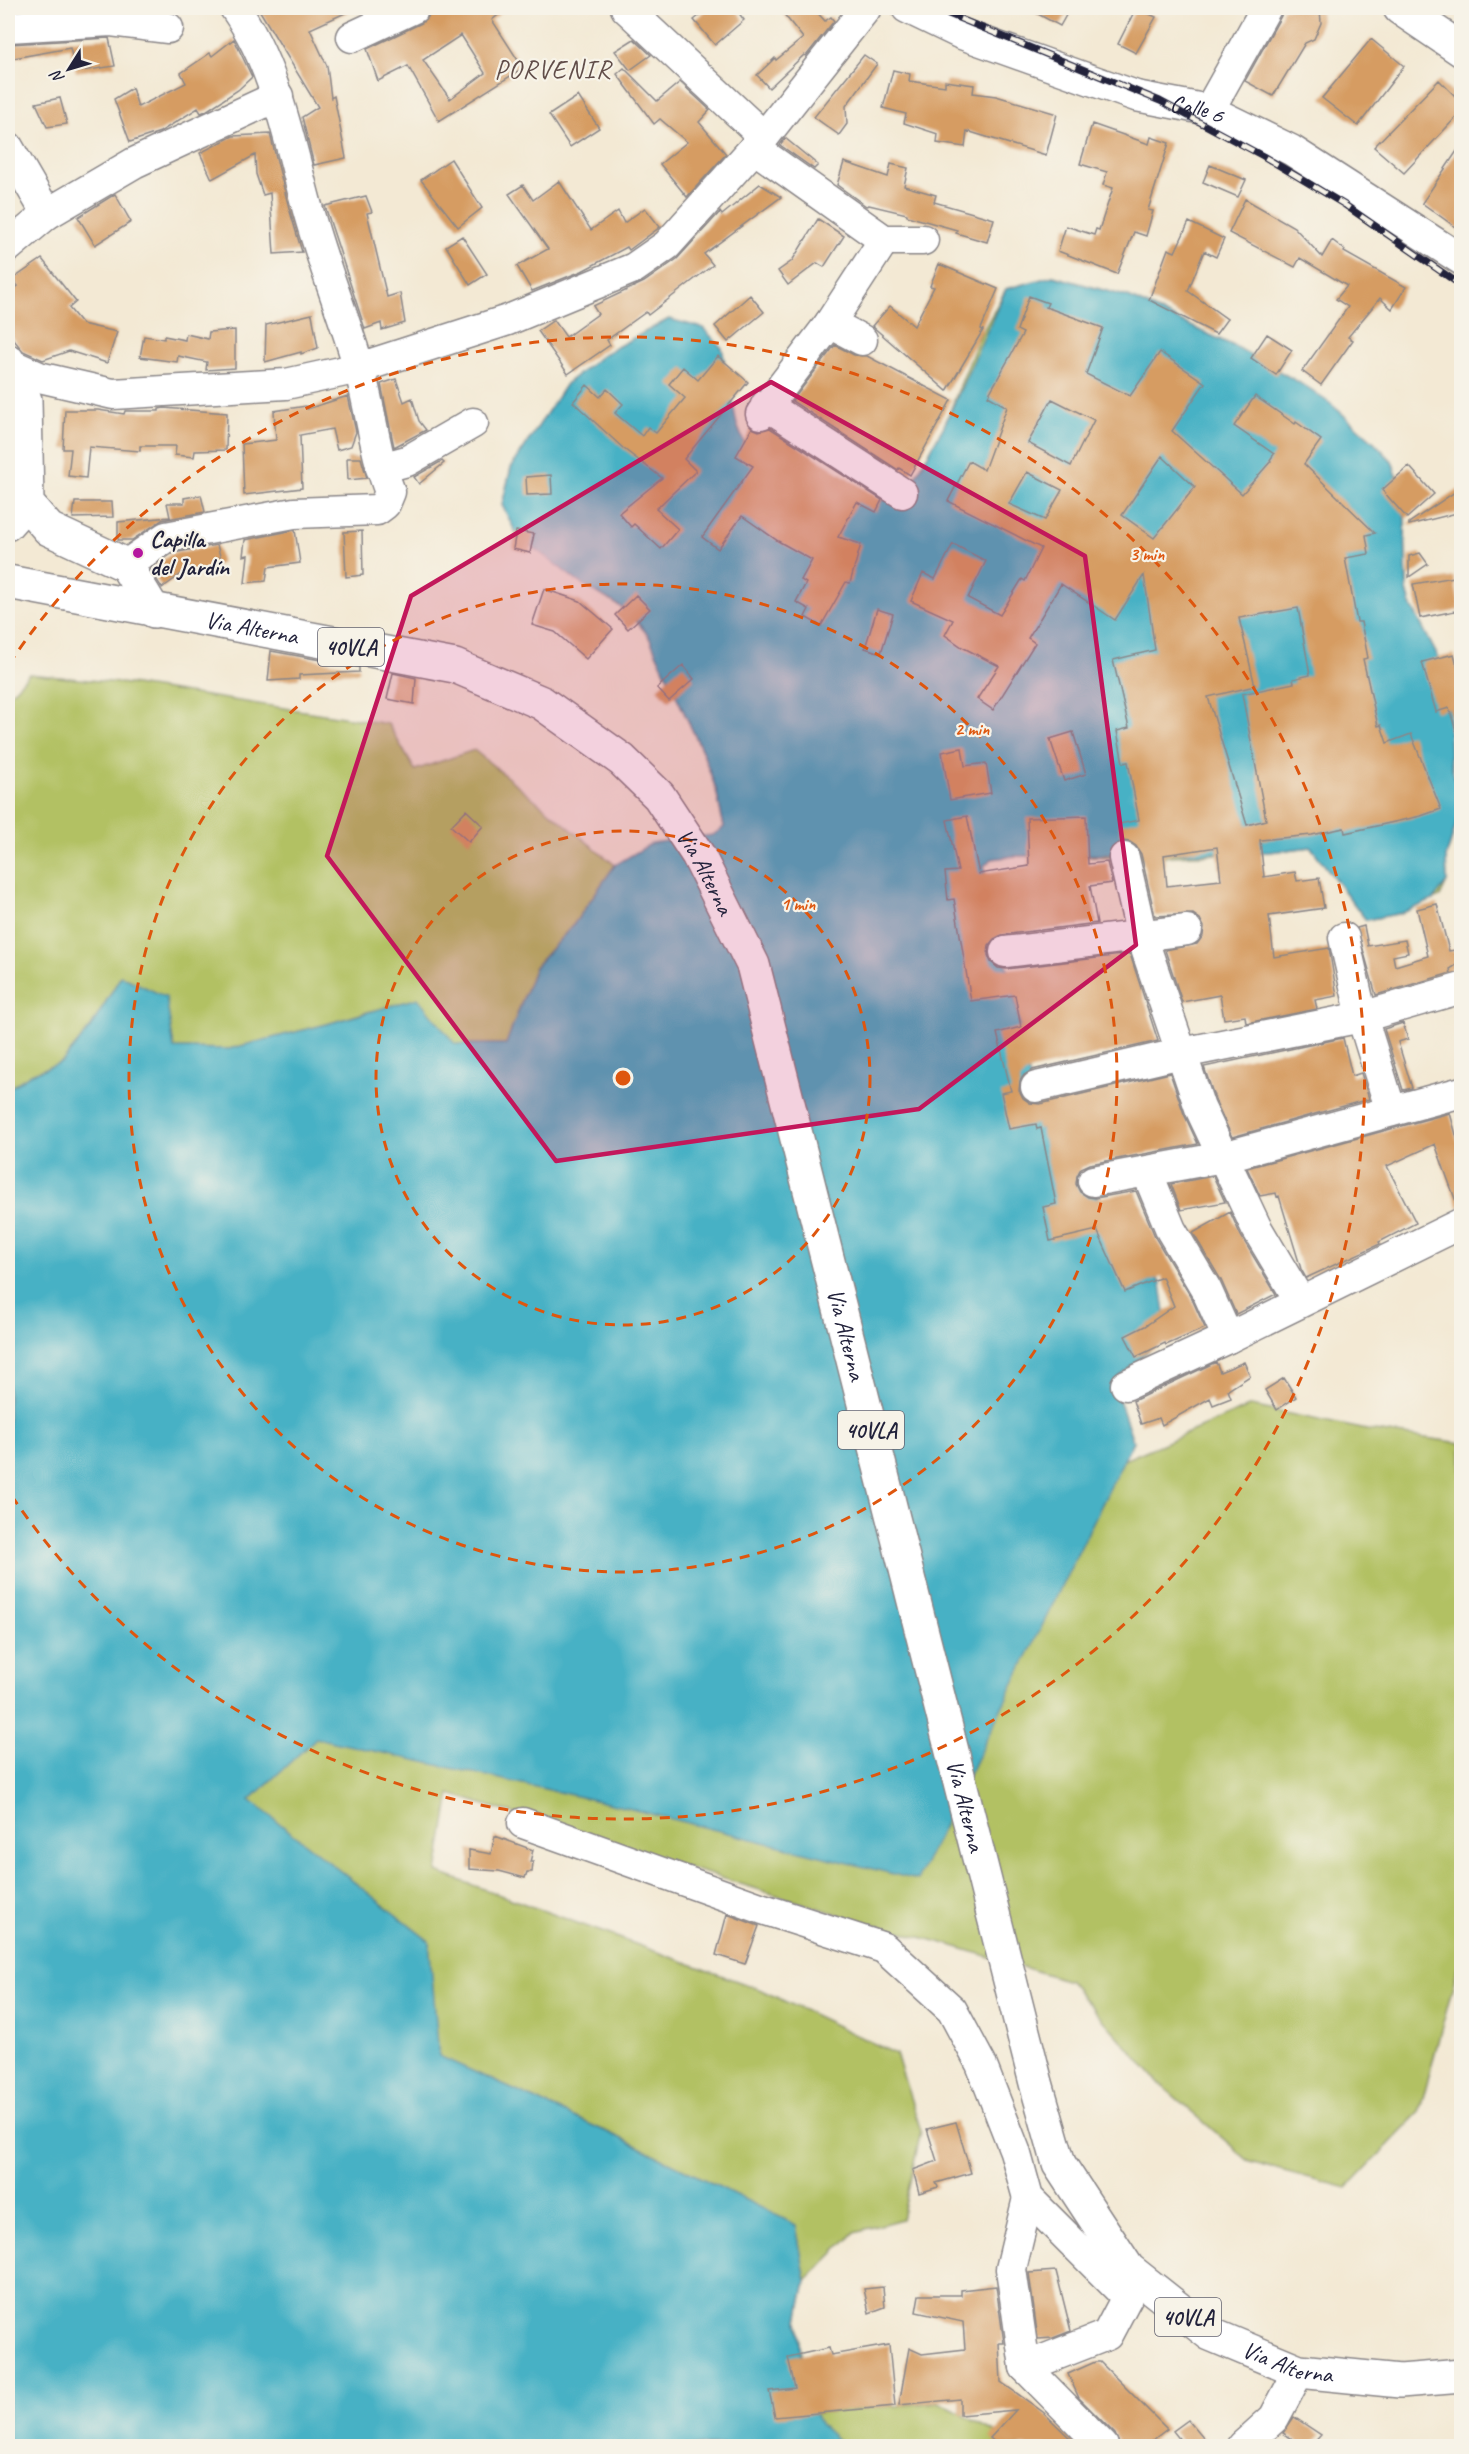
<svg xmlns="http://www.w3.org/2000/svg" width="1469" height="2454" font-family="Caveat,sans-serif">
<rect width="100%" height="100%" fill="#f7f3e8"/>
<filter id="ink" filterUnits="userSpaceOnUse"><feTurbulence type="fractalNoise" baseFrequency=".0167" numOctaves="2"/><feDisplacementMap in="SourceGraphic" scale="12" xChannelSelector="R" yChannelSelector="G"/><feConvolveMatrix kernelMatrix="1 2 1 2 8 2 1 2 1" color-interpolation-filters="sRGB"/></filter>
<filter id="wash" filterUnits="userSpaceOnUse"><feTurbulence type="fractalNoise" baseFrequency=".008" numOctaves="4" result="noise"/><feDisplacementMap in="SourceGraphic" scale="24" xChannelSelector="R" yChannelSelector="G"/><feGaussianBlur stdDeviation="1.35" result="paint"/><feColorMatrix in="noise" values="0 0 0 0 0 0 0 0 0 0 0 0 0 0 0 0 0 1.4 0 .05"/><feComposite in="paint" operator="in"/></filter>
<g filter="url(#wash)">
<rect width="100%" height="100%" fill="#f3e9d4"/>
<path fill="#b2c163" stroke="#6a724f" stroke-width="1.5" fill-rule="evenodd" d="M1053,276L1128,297L1238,348L1298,382L1339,411L1373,441L1392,461L1404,499L1407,591L1411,605L1439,659L1448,695L1450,759L1457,789L1459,815L1446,857L1447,882L1440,897L1402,913L1366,920L1311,847L1269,852L1124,858C1106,856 1003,853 991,859C988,861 986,864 984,866L986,890L1013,987L1026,1061L1041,1129L1093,1191L1161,1284L1156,1344L1119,1377V1400L1133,1441L1124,1460L1251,1406L1367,1430L1461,1443V1955L1419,2113L1347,2188L1250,2162L1160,2084L1069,1981L950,1945L844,1916L450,1794L437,1872L759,1989L896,2054L921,2131L902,2219L855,2232L806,2281L798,2320L804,2391L818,2413L939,2402L1021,2446H501L111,1867L724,827L716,789L703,753L648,635L628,611L589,588L502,505L511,468L566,384L604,354L669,319L737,425L747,450L878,502L902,493L912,483L944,426L978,340L1006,289ZM492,2080L629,2142L757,2206Z
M29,674L129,684L388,724L415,770L474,750L615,865L574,924L535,967L506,1044H455L374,1010L327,1024L229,1049L174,1048L165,997L121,976L91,1027L62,1062L31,1074L8,1089V696Z"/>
<path fill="#47b1c5" stroke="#346a80" stroke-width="1.5" d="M1053,276L1128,297L1238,348L1298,382L1331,404L1373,441L1392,461L1404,499L1407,591L1411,605L1439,659L1448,695L1450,759L1457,789L1459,815L1446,857L1447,882L1433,900L1402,913L1366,920L1311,847L1269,852L1014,856L992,859L984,866L986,890L1013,987L1026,1061L1041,1129L1093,1191L1161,1284L1166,1321L1156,1344L1119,1377V1400L1133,1441L917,1880L603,1802L316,1738L250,1800L429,1941L439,2056L629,2142L796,2225L806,2281L798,2320L804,2392L821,2425L844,2446H8V1089L31,1074L62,1062L91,1027L121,976L166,997L174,1048L229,1049L327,1024L418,998L455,1044H506L535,967L574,924L615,865L652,843L713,835L724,827L716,789L703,753L648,635L628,611L577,581L517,535L502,505L511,468L566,384L604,354L669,319L703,328L722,348L737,425L747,450L878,502L902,493L912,483L944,426L1006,289Z"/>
<g id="blocks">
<path fill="#d69c62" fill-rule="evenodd" d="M258,8H356L310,29L327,66L331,98L334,96L346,158L314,165L302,117L318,107Z
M431,8H507L492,20L523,68L439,121L408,66L378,81L367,49L422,23L428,17ZM461,35L485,73L450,99L423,60Z
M709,8H735L744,20L715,45L694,20Z
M779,8H813L825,21L831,17L834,21L806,56L804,55L769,88L757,75L775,58L776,60L803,38Z
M1027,8H1070L1060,26Z
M1136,8L1156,17L1136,53L1118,44Z
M1283,8H1320L1321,23L1314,39L1305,43L1273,96L1245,81L1281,16Z
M109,38L115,66L76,72L70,48L8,59V45L10,44Z
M234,39L252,77L238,90L206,111L201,113L198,108L160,132L130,142L114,99L132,88L138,107L186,83L181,73L210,53L212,56Z
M634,39L651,55L630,70L615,51Z
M1371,39L1404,66L1358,126L1322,98Z
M864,55L877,64L846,106L847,124L839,135L814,117Z
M624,68L657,101L680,82L710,110L699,122L726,154L687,197L660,164L687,142L660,119L654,124L617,74Z
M893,70L910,74L909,81L945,86V81L974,85L973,93L996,96L1057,114L1046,155L967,131L965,147L937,143L938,134L904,123L906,114L883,108Z
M1439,80L1461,102V112L1404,173L1374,147Z
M578,96L599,128L570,147L549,115Z
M60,98L67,124L47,127L36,103Z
M1092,124L1149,144L1151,137L1169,143L1148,210L1153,211L1146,236L1134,232L1117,274L1058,251L1066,226L1094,235L1096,229L1099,230L1113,188L1103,185L1107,172L1080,164Z
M270,134L289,208L302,252L274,254L270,193L263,195L256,174L255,155L212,179L200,153L233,136Z
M785,138L818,165L814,169L780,145Z
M1461,145V231L1422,203Z
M451,159L482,208L458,227L421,180Z
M844,162L888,177L891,164L908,168L904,186L936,195L934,202L994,219L987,242L956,233L957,230L907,216V214L869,205L866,206L837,185Z
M1210,165L1246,180L1238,197L1203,182Z
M559,181L591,230L618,211L624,223L645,208L660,227L629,250L627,247L582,271L532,291L517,266L548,249L509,194L523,185L533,200Z
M760,184L781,197L704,254L713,265L648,315L646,312L607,340L610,345L568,374L538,331L554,320L566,337L598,314L593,306L644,282L677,259L720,212L722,215Z
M115,194L131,222L95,245L78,217Z
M366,196L372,212L367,213L387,297L400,293L405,323L382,330L381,323L365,329L325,206Z
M1245,199L1294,227L1322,257L1332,240L1345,250L1344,252L1406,287L1392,309L1380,298L1348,337L1353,340L1321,385L1302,371L1348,307L1336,299L1347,286L1300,258L1295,267L1229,233Z
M818,219L844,236L824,267L817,263L788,285L778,271L792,261Z
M1189,222L1224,239L1216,257L1204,251L1188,291L1227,319L1216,334L1149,300L1168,249L1175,252Z
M462,236L487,274L470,285L446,246Z
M42,259L76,302L69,308L82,324L117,332L107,363L69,351L43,360L23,351L8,333V294L18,286L13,279Z
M939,264L998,289L981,329L983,330L947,391L872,326L890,306L914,326L934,287L930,286Z
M750,295L764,312L728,342L715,326Z
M1029,296L1048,303L1046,307L1103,328L1086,374L1130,396L1160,352L1205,383L1172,431L1242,494L1271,461L1270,460L1274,454L1234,426L1255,396L1295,424L1296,422L1321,440L1304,464L1375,533L1366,535L1369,554L1345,558L1357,622H1361L1368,658L1363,659L1378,726L1381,725L1387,743L1411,734L1441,809L1421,816L1345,833L1344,828L1312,835L1260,840L1264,877L1295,872L1297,881L1319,878L1324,908L1269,916L1274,957L1329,948L1337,996L1315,1000L1317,1009L1246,1023L1245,1016L1224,1019L1220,995L1182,1002L1165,950L1197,944L1203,936L1204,927L1200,919L1193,914L1155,916L1141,854L1136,846L1130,842L1123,841L1119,824L1139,820L1128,762L1123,763L1117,731L1129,728L1113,660L1155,650L1144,575L1115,620L1061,584L1028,638L1035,643L993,710L977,699L999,666L962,647L945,635L953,620L911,601L923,573L935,579L953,544L986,561L968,598L1000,615L1022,579L1025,581L1041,548L948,501L969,461L984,470L1007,407L988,396L1023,333L1017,330ZM1052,399L1094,420L1071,466L1028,443ZM1162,456L1195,487L1154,538L1122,515ZM1027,472L1062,490L1045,520L1009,504ZM1298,608L1310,675L1293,679L1294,683L1242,694L1266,820L1247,825L1208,697L1255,686L1239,618ZM1217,847L1221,880L1167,886L1164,855Z
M312,314L318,348L301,354V352L265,362L266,325Z
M235,330V368L206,370L207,362L178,356L177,362L140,357L144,336L164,339V336L185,340L186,334L208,339L209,332Z
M1267,334L1292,350L1276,375L1251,358Z
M835,345L854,355L867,356L951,400L910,475L899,468L898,470L792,401Z
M718,356L748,382L684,459L696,471L656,509L678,529L661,549L634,524L631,527L619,513L662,478L624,449L573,402L587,385L600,397L607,389L623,404L615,413L642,436L648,427L656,433L685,398L669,384L683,367L698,380Z
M396,379L404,402L412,398L419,421L426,430L394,447L381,384Z
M348,396L356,432L351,446L337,450L332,429L300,435L302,488L244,495L242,444L276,440L274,411L306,406L307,409Z
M164,408L227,413L226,450L195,451L194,457L175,455L176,446H140V451L89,447L86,478L68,476L71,449H63L65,410H98L124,414L125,411H159V409Z
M752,428L759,431L770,428L882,500L876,512L857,502L838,537L861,544L850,583L846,582L821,626L805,617L809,609L796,602L806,583L801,580L812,560L778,541L742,516L718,549L702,537L753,466L736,456Z
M347,458H361L367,478L348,480Z
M442,461L444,463L419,484L414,477Z
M1409,466L1434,494L1407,518L1382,490Z
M551,475L552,494L527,495L526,477Z
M1461,488V512L1409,525V523Z
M201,495L205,512L162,520L132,540H118V522L170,517L167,503H184V498Z
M75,502H112L113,517L73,518Z
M295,530L300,563L268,567L266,581L245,583L248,555L243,556L245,540Z
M362,531L363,575L346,577L344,532Z
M516,531L534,534L530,553L513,549Z
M217,545L222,563L192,574L190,568L162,588L150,569L173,553Z
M1420,553L1428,564L1409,577V556Z
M1454,577L1460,610L1420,618L1413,584Z
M544,589L580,601L613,629L586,659L555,632L532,625Z
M636,595L650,609L628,629L615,615Z
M877,609L893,614L881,653L865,648Z
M271,651L359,667V672L299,675V679L268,681Z
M1454,654L1461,680V737H1458L1449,708L1436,712L1422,662Z
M683,665L694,679L669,701L657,688Z
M393,673L416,678L414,704L387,699Z
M1073,732L1086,774L1064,781L1050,739Z
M962,748L965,766L986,763L991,793L950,800L942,752Z
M466,810L483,826L469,842L451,826Z
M967,816L979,874L1029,866L1027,818L1086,816L1088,864L1107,862L1112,883L1090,886L1097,923L1002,935L994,939L989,945L988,955L991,962L998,968L1007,969L1130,954L1158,1041L1032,1070L1024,1075L1020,1081L1019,1090L1023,1098L1030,1103L1040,1104L1170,1073L1184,1114L1198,1144L1090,1164L1081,1168L1077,1176L1076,1184L1080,1192L1088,1197L1096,1198L1136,1191L1156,1239L1191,1297L1205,1328L1166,1345L1165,1343L1136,1357L1125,1336L1145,1326L1174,1306L1162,1277L1125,1292L1097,1230L1050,1241L1043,1207L1056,1204L1041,1128L1037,1129L1036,1124L1009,1129L1001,1093L1011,1091L997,1033L1021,1027L1015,995L971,1001L954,899L948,900L945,872L958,871L947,820Z
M1437,904L1449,951L1455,950L1458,964L1450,969L1451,973L1376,995L1357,928L1364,926L1368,946L1405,940L1408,953L1393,956L1395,966L1428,956L1417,909Z
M1403,1023L1408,1039L1398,1042L1412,1088L1403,1090L1384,1029Z
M1343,1038L1352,1076L1361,1073L1369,1099L1232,1137L1216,1102L1204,1067Z
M1450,1113L1461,1153V1206L1458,1207L1435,1144L1387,1166L1416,1223L1379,1242L1380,1244L1306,1278L1301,1269L1279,1196L1277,1197L1276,1193L1260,1196L1247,1168Z
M1213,1176L1225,1202L1181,1210L1171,1184Z
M1230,1212L1241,1236L1276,1294L1236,1314L1221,1280L1193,1233Z
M1216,1362L1220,1372L1244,1362L1250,1376L1228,1390L1231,1398L1213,1405L1210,1398L1162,1425L1159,1418L1141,1424L1133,1401Z
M1284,1378L1296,1397L1277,1410L1265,1390Z
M495,1836L533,1850L530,1862H533L532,1872H527L525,1878L499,1871L469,1869V1850L491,1854Z
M727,1914L759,1926L745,1964L716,1955Z
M956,2122L971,2173L936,2183L938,2187L919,2193L913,2170L937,2161L927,2129Z
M1056,2271L1071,2331L1053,2338L1038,2339L1029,2273Z
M996,2286L1004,2343H999L1001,2382L1043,2412L1078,2446H999L990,2438L1016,2410L960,2415V2399L899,2405L909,2348L922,2354L965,2349L963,2322L916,2312L919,2295H961V2290Z
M883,2287L885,2307L869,2313L864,2289Z
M889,2345L895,2406L775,2417L769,2391L795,2388L788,2357L829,2348L831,2355Z
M1095,2362H1100L1167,2429L1145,2446H1120L1115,2434L1079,2398L1068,2374Z
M1294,2417L1321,2435L1311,2446H1303L1283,2433Z
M1188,2420L1210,2446H1185L1173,2431Z"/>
</g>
</g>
<g filter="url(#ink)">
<use href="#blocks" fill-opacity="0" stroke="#8a8688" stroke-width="1.5"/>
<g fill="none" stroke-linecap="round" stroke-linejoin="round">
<defs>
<g id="minor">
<path d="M626,8L764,137"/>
<path id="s1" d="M907,8L959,33L1136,96L1209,110L1291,150L1462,260"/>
<path d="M8,27L111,21L168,28"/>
<path d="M352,37L414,8"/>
<path d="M1209,110L1266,8"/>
<path d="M8,147L47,214"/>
<path d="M754,148L884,240H923"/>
<path d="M8,247L47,214L134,163L278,96"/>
<path d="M830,323L862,340"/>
<path d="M10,364L39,377L113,394L286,384L359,368L508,320L634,268L667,245L764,137L866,8"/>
<path d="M766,405L902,493"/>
<path d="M761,414L830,323L884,240"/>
<path d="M381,468L407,461L473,423"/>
<path d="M8,525L27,504"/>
<path d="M126,565L166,537L294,513L377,510L385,504L390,492C374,452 371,409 359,368C343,313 321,260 306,203C288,136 275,66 235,8"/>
<path d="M1124,858L1142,937L1200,1108L1256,1227L1300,1301"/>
<path d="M1344,938L1362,1017L1391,1111"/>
<path d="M1005,952L1187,930"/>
<path d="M1036,1087L1182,1053L1362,1017L1462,988"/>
<path d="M1147,1172L1171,1230L1206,1289L1228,1338"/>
<path d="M1093,1181L1223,1157L1462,1092"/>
<path d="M1126,1385L1228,1338L1462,1223"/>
<path d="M523,1823L763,1909L884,1948L952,2010L981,2064L1015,2151L1028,2198L1127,2297"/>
<path d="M1028,2198L1011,2269L1025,2367L1103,2446"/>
<path d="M1025,2367L1107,2335L1127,2297V2278"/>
<path d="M1243,2446L1274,2418L1299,2371"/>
</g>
<g id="major">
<path d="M8,361L25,400L27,504L49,529L126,565L154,611"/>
<path id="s2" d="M8,582L455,666L542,703L622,760L659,796L698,855L753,965L1036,2083L1059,2164L1128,2269L1210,2334L1299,2371L1400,2381L1462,2376"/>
</g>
<path id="highway" d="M1400,8L1462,50"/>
</defs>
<use href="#minor" stroke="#8a8688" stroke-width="33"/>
<use href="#major" stroke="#8a8688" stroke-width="36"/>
<use href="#highway" stroke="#8a8688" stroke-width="36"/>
<use href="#minor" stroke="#fff" stroke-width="30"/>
<use href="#major" stroke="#fff" stroke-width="33"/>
<use href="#highway" stroke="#fff" stroke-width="33"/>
<defs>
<path id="rail" d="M934,8L1160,101L1263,156L1345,205L1462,286"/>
</defs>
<use href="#rail" stroke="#22223b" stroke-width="7"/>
<use href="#rail" stroke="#f7f3e8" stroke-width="4.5" stroke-dasharray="14" stroke-linecap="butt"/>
</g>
</g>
<path fill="#c2185b" fill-opacity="0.2" stroke="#c2185b" stroke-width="4.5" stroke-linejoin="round" d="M771,382L1085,556L1136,945L919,1109L556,1161L327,856L411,596Z"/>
<g fill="none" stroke="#de560e" stroke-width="3" stroke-dasharray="10 8">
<circle cx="623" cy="1078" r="247"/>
<circle cx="623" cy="1078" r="494"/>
<path d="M9 664A741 741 0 1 1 9 1492"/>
</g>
<circle fill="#b5179e" stroke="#f7f3e8" stroke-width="2" cx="138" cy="553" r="6"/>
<g text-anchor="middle" stroke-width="4.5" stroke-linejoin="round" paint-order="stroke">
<g fill="#f7f3e8" stroke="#62616f" stroke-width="1.5">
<rect x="318" y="628" width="66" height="38" rx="4.5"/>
<rect x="838" y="1411" width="66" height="38" rx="4.5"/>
<rect x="1155" y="2298" width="66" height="38" rx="4.5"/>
</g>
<g font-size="22" font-weight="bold" fill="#22223b">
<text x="351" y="655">40VLA</text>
<text x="871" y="1438">40VLA</text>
<text x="1188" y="2325">40VLA</text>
</g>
<g font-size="24" fill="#22223b" stroke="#f7f3e8">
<text dy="8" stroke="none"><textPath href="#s1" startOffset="308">Calle 6</textPath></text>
<text dy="8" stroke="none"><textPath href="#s2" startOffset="248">Via Alterna</textPath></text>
<text dy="8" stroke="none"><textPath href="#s2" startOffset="788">Via Alterna</textPath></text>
<text dy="8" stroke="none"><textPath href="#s2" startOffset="1274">Via Alterna</textPath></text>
<text dy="8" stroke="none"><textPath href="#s2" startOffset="1760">Via Alterna</textPath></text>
<text dy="8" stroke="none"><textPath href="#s2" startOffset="2444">Via Alterna</textPath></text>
</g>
<g font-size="24" font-weight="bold" fill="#22223b" stroke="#f7f3e8" text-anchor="start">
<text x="150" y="547">Capilla<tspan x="150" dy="28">del Jardín</tspan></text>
</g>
<g font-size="26" letter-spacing="1.5" fill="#614d49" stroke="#f7f3e8">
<text x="553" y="78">PORVENIR</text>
</g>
</g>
<circle cx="623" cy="1078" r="9" fill="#de560e" stroke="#f7f3e8" stroke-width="3"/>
<g font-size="18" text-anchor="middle" font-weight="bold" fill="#de560e" stroke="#f7f3e8" stroke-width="4.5" stroke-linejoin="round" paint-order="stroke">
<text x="1147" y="560">3 min</text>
<text x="972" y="735">2 min</text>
<text x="798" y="910">1 min</text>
</g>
<rect width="1469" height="2454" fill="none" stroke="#f7f3e8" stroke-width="30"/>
<g transform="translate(69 69) rotate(233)" stroke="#f7f3e8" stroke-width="4.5" paint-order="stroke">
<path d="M0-4.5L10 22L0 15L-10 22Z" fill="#22223b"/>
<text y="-9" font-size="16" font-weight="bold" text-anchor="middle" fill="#22223b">N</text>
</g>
</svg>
